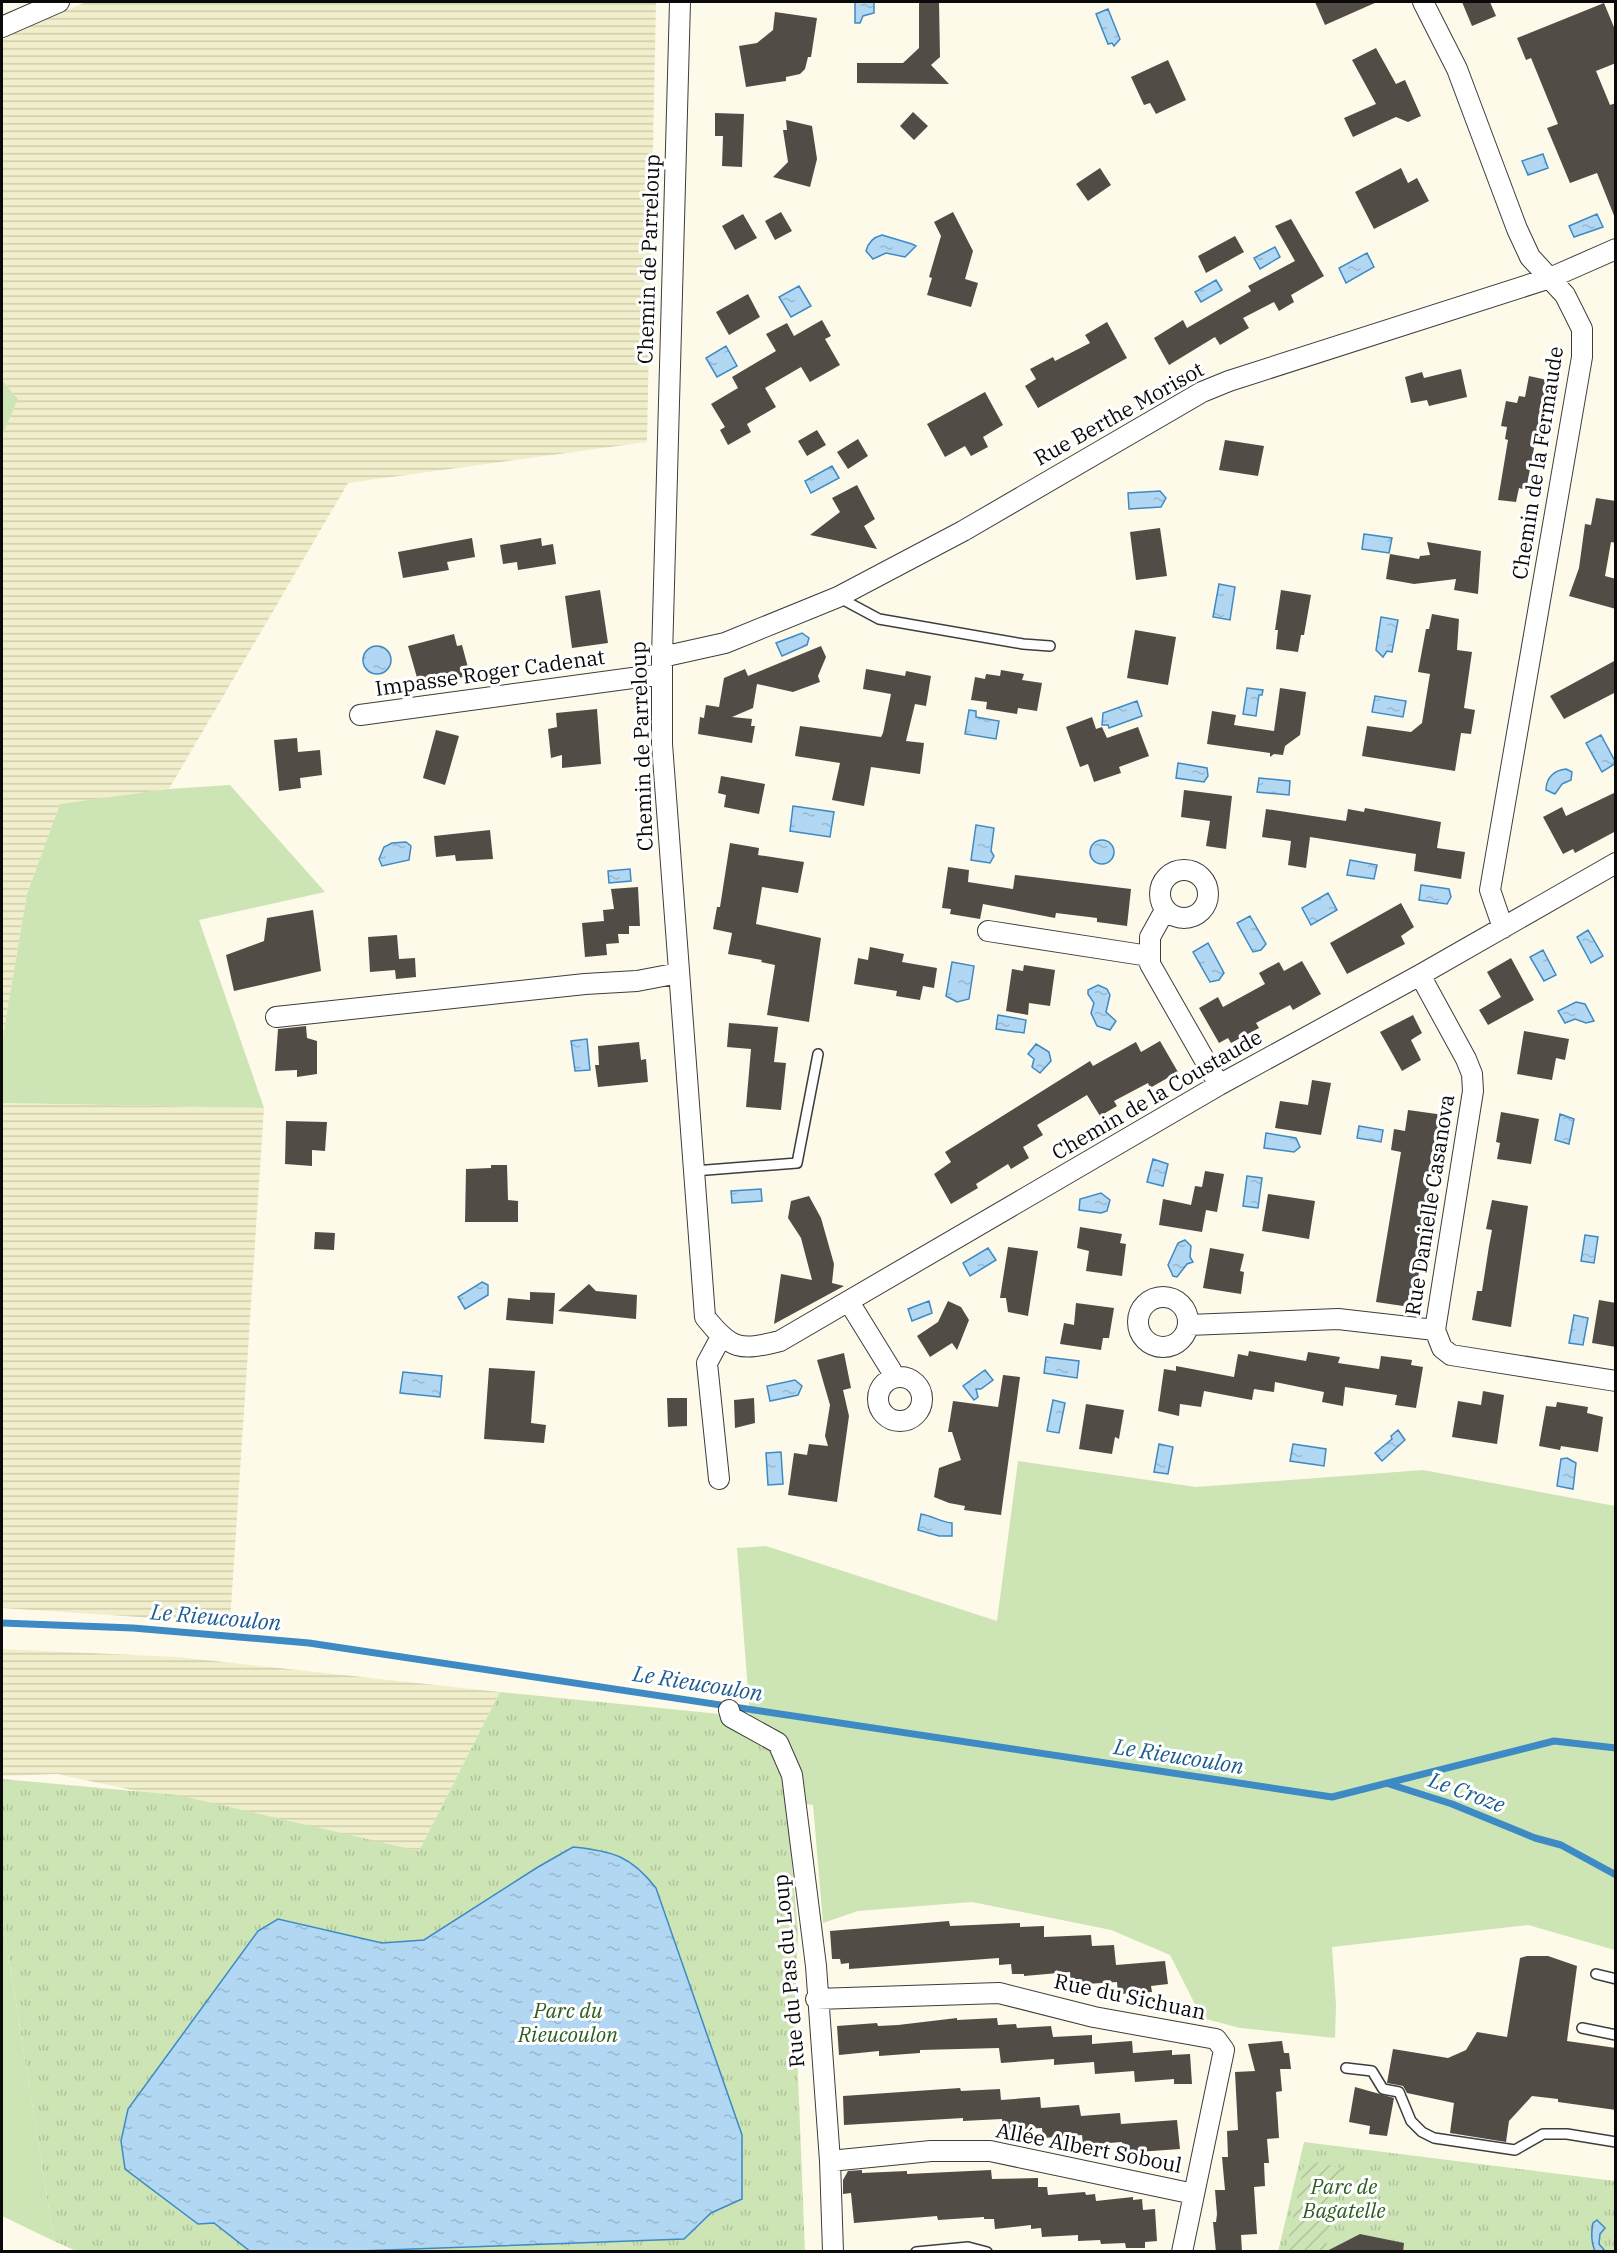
<svg xmlns="http://www.w3.org/2000/svg" width="1617" height="2253" font-family="'IBM Plex Serif',serif">
<defs>
<pattern id="farmland-rules" width="6" height="5" patternUnits="userSpaceOnUse" patternTransform="scale(1.5)"><rect width="6" height="5" fill="#f1efcb"/><path d="M0 2.5h6" fill="none" stroke="#cdccad"/></pattern>
<pattern id="park-tufts" width="24" height="20" patternUnits="userSpaceOnUse" patternTransform="scale(1.5)"><rect width="24" height="20" fill="#cde5b5"/><path d="M3 7l-1-3M5 7V3M7 7l1-3M15 17l-1-3M17 17v-4M19 17l1-3" fill="none" stroke="#afc39a"/></pattern>
<pattern id="garden-furrows" width="10" height="10" patternUnits="userSpaceOnUse" patternTransform="scale(1.5)"><rect width="10" height="10" fill="#cde5b5"/><path d="M-1 1l2-2M0 10L10 0M9 11l2-2" fill="none" stroke="#afc39a"/></pattern>
<pattern id="water-ripples" width="26" height="14" patternUnits="userSpaceOnUse" patternTransform="scale(1.5)"><rect width="26" height="14" fill="#b1d7f2"/><path d="M2 4q2-2 4 0t4 0M15 11q2-2 4 0t4 0" fill="none" stroke="#97b7ce"/></pattern>
</defs>
<rect width="100%" height="100%" fill="#fefae9"/>
<path fill="url(#farmland-rules)" d="M86,2H656L647,442L348,483L169,789L60,805L27,894L2,1041V436L18,399L2,380V28L65,11Z
M2,1103L264,1108L230,1623L2,1608Z
M2,1649L178,1657L500,1692L419,1851L57,1774L2,1776Z"/>
<path fill="#cde5b5" d="M2,380L18,399L2,436Z
M230,785L325,892L199,920L264,1108L2,1103V1041L27,894L60,804L169,789Z
M1018,1461L1196,1487L1423,1470L1615,1506V1950L1528,1925L1332,1947L1336,2005L1335,2038L1240,2028L1202,2018L1170,1955L1111,1930L972,1902L858,1911L823,1923L813,1805L805,1804L750,1717L737,1548L766,1546L997,1621Z
M2,1915L54,2241L2,2216Z"/>
<path fill="url(#park-tufts)" d="M500,1692L750,1717L783,1760L798,1933L795,2001L805,2251L78,2252L54,2241L2,1915V1779L178,1795L419,1851Z
M1304,2142L1615,2181V2251L1278,2252Z"/>
<path fill="url(#garden-furrows)" d="M1305,2160L1342,2168L1325,2251H1286Z"/>
<path fill="url(#water-ripples)" stroke="#3d8ac4" stroke-width="1.5" d="M855,2H874V13L863,16L860,23H855Z
M1108,9L1120,39L1114,46L1112,43L1108,44L1096,14Z
M1543,154L1548,168L1528,175L1522,161Z
M1597,214L1603,227L1574,237L1569,226Z
M882,235L912,244L916,246L905,257L886,253L873,259L866,251C868,243 874,237 882,235Z
M1275,247L1280,257L1260,269L1254,258Z
M1367,253L1374,267L1346,283L1339,268Z
M1216,280L1222,290L1201,302L1195,292Z
M799,286L811,306L791,317L779,297Z
M726,346L737,366L717,377L706,358Z
M832,466L839,478L811,493L805,481Z
M1160,491L1166,498L1161,507L1129,509L1128,493Z
M1364,534L1392,538L1389,553L1362,549Z
M1219,584L1235,587L1230,620L1213,617Z
M1381,617L1398,620L1392,652L1387,651L1383,657L1376,650Z
M802,633L809,638L807,645L782,656L776,643Z
M363 660a14 14 0 1 1 28 0a14 14 0 1 1-28 0Z
M1247,688L1263,690L1262,695H1259L1256,716L1243,714Z
M1375,696L1406,701L1403,717L1372,712Z
M1137,701L1142,716L1109,728L1108,725H1102L1103,713Z
M969,710L976,711V717L999,721L996,739L965,734Z
M1601,735L1616,763L1602,772L1586,743Z
M1178,763L1207,768L1208,776L1204,782L1176,778Z
M1566,769L1572,772L1571,780L1562,784L1555,794L1546,790C1546,777 1555,770 1566,769Z
M1259,778L1290,781L1289,795L1257,792Z
M793,806L834,812L830,837L790,831Z
M976,825L994,828L991,851L994,856L990,863L971,860Z
M1090 852a12 12 0 1 1 24 0a12 12 0 1 1-24 0Z
M406,842L411,846L409,860L382,866L379,859L384,847L392,843Z
M1350,860L1377,865L1374,879L1347,875Z
M630,869L631,881L609,883L608,871Z
M1421,885L1449,889L1451,897L1447,904L1419,900Z
M1328,893L1337,910L1311,925L1302,908Z
M1250,916L1266,944L1261,950L1253,952L1237,923Z
M1588,930L1603,956L1591,963L1577,937Z
M1208,943L1224,973L1219,980L1210,982L1193,952Z
M1543,950L1556,975L1544,981L1530,957Z
M952,962L974,966L969,999L957,1002L946,996Z
M1098,985L1107,989L1110,995L1106,1012L1116,1021L1110,1030L1097,1026L1091,1013L1094,1003L1088,994V990Z
M1576,1002L1585,1004L1594,1021L1586,1023L1575,1019L1565,1023L1558,1011Z
M998,1015L1026,1020L1024,1033L996,1029Z
M587,1039L590,1070L575,1071L571,1041Z
M1036,1044L1049,1052L1051,1061L1040,1073L1032,1067L1034,1059L1028,1054Z
M1560,1114L1574,1119L1569,1144L1555,1140Z
M1359,1126L1383,1130L1381,1142L1357,1138Z
M1266,1133L1296,1138L1300,1147L1294,1152L1264,1148Z
M1153,1159L1168,1164L1163,1186L1147,1182Z
M1247,1176L1262,1178L1258,1208L1243,1206Z
M761,1189L762,1201L732,1203L731,1191Z
M1101,1193L1110,1200L1107,1211L1101,1213L1079,1210L1080,1199Z
M1585,1235L1598,1237L1594,1263L1581,1261Z
M1185,1240L1191,1246L1190,1257L1193,1262L1187,1264L1177,1277L1173,1276L1168,1265L1178,1243Z
M988,1248L996,1260L970,1276L963,1263Z
M482,1282L488,1285V1295L465,1309L458,1297Z
M929,1301L932,1313L912,1321L908,1309Z
M1574,1315L1588,1318L1583,1345L1569,1343Z
M1046,1357L1079,1361L1077,1378L1044,1373Z
M985,1370L993,1380L981,1389H976L978,1397L974,1400L963,1386Z
M403,1372L442,1376L440,1397L400,1393Z
M795,1380L802,1386L798,1395L770,1401L767,1386Z
M1053,1400L1065,1403L1059,1433L1047,1431Z
M1398,1430L1405,1440L1382,1461L1375,1453L1392,1439L1391,1436Z
M1159,1444L1173,1447L1168,1474L1154,1472Z
M1293,1444L1326,1449L1324,1466L1290,1461Z
M781,1452L783,1484L768,1485L766,1453Z
M1567,1458L1576,1463L1573,1489L1557,1486L1561,1459Z
M921,1514C933,1516 941,1522 952,1523V1536H939L918,1530Z
M573,1847C613,1851 631,1856 656,1888L742,2135V2199L711,2213L684,2239L358,2251L251,2252L214,2223L198,2224L125,2169L121,2141L128,2109L258,1931L278,1919L382,1943L424,1940L538,1867Z
M1597,2220L1605,2228L1600,2234L1599,2244L1605,2251H1595C1591,2242 1591,2233 1593,2223Z"/>
<g fill="none" stroke-linecap="round" stroke-linejoin="round">
<path stroke="#3d8ac4" stroke-width="7" d="M2,1623L133,1628L309,1643L1332,1797L1554,1741L1616,1748
M1389,1784L1452,1804L1535,1838L1561,1845L1616,1875"/>
</g>
<path fill="#524c47" d="M919,2H939L940,57L931,65L949,84L857,83V63H903L919,48Z
M1315,2H1377L1325,25Z
M1462,2H1490L1496,16L1472,26Z
M1604,3L1616,32V63L1596,71L1610,105L1616,103L1615,218L1597,173L1570,183L1547,128L1558,124L1531,58L1526,60L1517,38Z
M775,12L817,18L811,57H808L805,69L800,74L786,77V81L746,87L739,46L757,43L773,30Z
M1376,48L1396,84L1405,80L1421,116L1408,122L1396,117L1353,137L1344,118L1376,104L1352,60Z
M1168,60L1186,100L1156,114L1150,103L1144,105L1131,77Z
M913,112L928,126L914,140L900,126Z
M715,113L744,114L742,167L722,166L723,136H715Z
M786,120L812,126L817,159L810,187L773,177L788,162L783,130H787Z
M1100,168L1111,185L1088,201L1076,184Z
M1401,168L1408,183L1417,178L1429,201L1374,229L1355,192Z
M781,212L792,231L775,240L765,221Z
M953,212L973,251L965,279L978,283L971,307L927,295L932,278L929,277L941,236L934,222Z
M743,214L757,238L735,250L722,226Z
M1291,219L1324,276L1291,295L1294,302L1279,311L1274,302L1243,318L1249,328L1220,345L1215,337L1169,365L1154,338L1183,320L1187,328L1251,291L1248,286L1295,261L1275,226Z
M1235,236L1244,252L1206,273L1198,256Z
M748,294L760,317L729,335L716,312Z
M822,320L831,336L825,339L840,365L810,382L801,367L765,388L776,407L747,424L751,432L728,445L720,430L725,427L711,404L738,388L732,377L776,351L766,334L787,323L794,336Z
M1107,322L1127,358L1038,408L1025,386L1036,379L1030,369L1053,357L1055,361L1090,343L1085,335Z
M1461,369L1467,397L1429,406L1427,400L1411,403L1405,377L1422,372L1424,378Z
M1529,376L1547,380L1526,490L1519,488L1516,502L1498,500L1508,440L1505,439L1507,427L1501,426L1506,401L1517,403L1519,396L1525,397Z
M985,392L1003,425L983,437L988,447L971,456L965,446L945,457L927,424Z
M817,430L826,445L807,456L798,441Z
M858,439L868,456L848,469L837,452Z
M1225,440L1264,446L1258,476L1219,470Z
M857,485L875,519L864,526L877,549L810,535L840,512L832,498Z
M1596,498L1616,501V543L1611,542L1605,576L1616,579V609L1569,596L1579,568L1585,524L1591,525Z
M1160,528L1167,576L1136,580L1130,532Z
M472,538L475,557L447,562L449,570L403,578L398,552Z
M541,538L542,546L553,544L556,564L518,570L517,562L503,564L500,545Z
M1427,542L1481,551L1478,594L1454,590L1456,579L1414,584L1386,579L1390,554L1419,559L1420,556L1430,555Z
M600,590L608,643L572,648L565,596Z
M1281,590L1311,595L1304,635H1301L1298,652L1276,649L1278,630H1275Z
M1432,614L1459,619L1457,650L1472,652L1464,708L1475,710L1471,734L1461,733L1455,771L1362,756L1367,726L1411,732L1422,723L1430,674L1418,672L1426,629H1429Z
M1135,630L1176,637L1168,685L1127,678Z
M454,634L457,646L462,645L470,675L420,688L408,646Z
M821,646L826,657L818,676L820,682L793,692L757,684L753,708L732,717L752,719L751,726H755L752,743L698,734L700,717L704,718L706,705L719,707L724,678L745,669L748,676Z
M1616,660V692L1564,719L1550,696Z
M866,669L905,676L906,671L931,676L926,706L915,704L906,741L924,743L920,774L871,767L864,806L832,800L840,763L795,756L800,726L881,737L883,733L891,694L863,689Z
M1001,670L1024,674L1022,680L1042,683L1037,711L1018,708L1017,714L986,709L987,702L971,700L975,677L985,679L986,674L1000,676Z
M1280,688L1306,692L1300,735L1285,746L1283,755L1274,754L1270,757V753L1207,744L1212,711L1236,715L1234,725L1274,731Z
M597,709L601,764L562,768V755L551,758L548,729L557,727L556,713Z
M1092,717L1096,729L1102,727L1107,738L1138,727L1149,756L1119,767L1121,773L1094,782L1088,764L1080,767L1066,727Z
M436,730L459,736L445,785L423,778Z
M297,738L298,752L320,750L322,775L300,778L301,788L279,791L274,740Z
M721,776L765,784L759,814L724,807L726,795L718,793Z
M1184,790L1232,796L1226,849L1206,846L1210,821L1181,817Z
M1616,792V831L1575,853L1573,849L1563,854L1543,817L1562,807L1566,816Z
M1365,808L1441,822L1437,848L1465,852L1461,879L1414,871L1416,854L1310,837L1306,868L1288,865L1291,841L1262,837L1266,809L1346,821L1348,809L1364,812Z
M490,830L493,859L456,861L455,855L436,857L434,836Z
M730,843L759,848L758,855L804,862L798,893L762,887L756,924L821,938L809,1022L767,1015L775,965L761,962L762,960L728,954L732,933L713,929L717,907H720Z
M948,867L969,870L968,882L1013,889L1015,875L1131,889L1127,926L1097,922V918L1056,913L1055,918L983,904L980,919L950,914L951,909L942,908Z
M638,887L640,926H629V934H618L619,943L606,944L607,955L585,957L582,923L604,921L603,910L614,909L611,889Z
M1401,903L1414,927L1401,936L1405,944L1347,974L1330,943Z
M313,910L321,971L234,991L226,955L264,941L267,918Z
M397,935L399,959L415,958L416,977L396,979L395,970L370,972L368,937Z
M870,947L904,954L902,962L937,968L934,988L923,986L920,1000L896,996L897,991L854,984L858,958L868,960Z
M1511,958L1534,1000L1488,1025L1479,1010L1501,997L1487,972Z
M1302,961L1321,994L1293,1010L1290,1005L1256,1023L1259,1028L1231,1043L1228,1038L1219,1043L1199,1008L1218,997L1223,1007L1265,984L1259,973L1279,962L1284,971Z
M1024,965L1055,970L1050,1006L1029,1003L1028,1015L1006,1011L1012,969L1023,971Z
M1413,1015L1422,1033L1411,1040L1421,1060L1402,1071L1380,1032Z
M729,1023L778,1027L774,1062L786,1063L781,1110L746,1107L751,1049L727,1047Z
M306,1026L307,1038L317,1041V1074L297,1077V1070L275,1071L278,1029Z
M1524,1031L1569,1039L1565,1060L1556,1058L1552,1080L1517,1074Z
M1160,1041L1178,1072L1150,1088L1148,1083L1114,1101L1117,1106L1100,1116L1087,1095L1037,1125L1043,1135L1023,1147L1029,1158L1011,1169L1008,1164L976,1184L978,1188L951,1204L934,1174L951,1162L945,1152L1090,1061L1093,1066L1136,1042L1141,1052Z
M639,1042L641,1060L646,1059L648,1082L598,1087L595,1065H599L598,1046Z
M1312,1080L1331,1083L1321,1135L1275,1128L1280,1101L1308,1105Z
M1408,1110L1444,1115L1439,1146L1434,1145L1426,1188H1429L1426,1205H1430L1416,1290H1413L1410,1307L1376,1302L1401,1152L1391,1150L1394,1129L1405,1131Z
M1501,1112L1539,1119L1531,1164L1497,1159L1500,1143L1496,1142Z
M286,1121L327,1122L325,1151L312,1150V1166L285,1164Z
M491,1165H507L508,1200L518,1201V1222H465L466,1169L491,1168Z
M1205,1171L1224,1174L1217,1212L1206,1210L1202,1232L1159,1225L1163,1199L1191,1205L1195,1186L1202,1187Z
M1268,1194L1315,1201L1309,1239L1262,1231Z
M809,1196L821,1218L834,1264L832,1283L844,1286L774,1324L781,1274L812,1280L801,1238L788,1218L791,1201Z
M1492,1200L1528,1206L1511,1327L1472,1320L1477,1291H1482L1489,1246L1492,1230L1486,1229Z
M1080,1227L1122,1234L1120,1243L1126,1244L1122,1276L1086,1271L1089,1251L1077,1248Z
M315,1232L335,1233L334,1250L314,1249Z
M1008,1247L1038,1251L1028,1316L1008,1312L1006,1298H1000Z
M1210,1248L1244,1254L1240,1271L1244,1272L1241,1294L1203,1288Z
M589,1284L596,1291L637,1295L636,1319L558,1311Z
M530,1292L555,1293L553,1324L506,1320L508,1298L530,1300Z
M1599,1300L1616,1303V1347L1592,1343Z
M948,1301L961,1307L969,1320L957,1350L952,1343L930,1357L917,1336L938,1322Z
M1076,1303L1114,1308L1109,1338H1103L1101,1350L1060,1344L1064,1323L1074,1325Z
M1249,1351L1306,1361L1308,1352L1340,1357L1338,1363L1379,1369L1381,1356L1412,1360L1411,1365L1423,1367L1416,1408L1395,1405L1397,1395L1345,1387L1343,1406L1322,1402L1324,1392L1275,1382L1274,1392L1254,1389L1252,1400L1204,1391L1201,1407L1180,1404L1179,1416L1158,1411L1164,1369L1176,1371V1366L1234,1377L1238,1354L1248,1356Z
M844,1353L851,1388L843,1390L849,1416L837,1502L788,1495L794,1453L807,1455L809,1444L828,1446L825,1436L830,1405L817,1360Z
M489,1368L535,1371L531,1423L546,1425L544,1443L484,1439Z
M1003,1375L1020,1377L1001,1515L964,1510L965,1506L949,1503L934,1497L939,1468L961,1460L952,1432H948L953,1401L998,1407Z
M1483,1391L1504,1395L1497,1444L1452,1437L1458,1401L1481,1405Z
M667,1398H687V1426L668,1427Z
M754,1398L755,1423L735,1428L734,1400Z
M1557,1402L1588,1407L1587,1413L1603,1417L1598,1452L1561,1446L1560,1450L1539,1446L1546,1406L1556,1407Z
M1086,1404L1124,1410L1119,1439L1115,1437L1112,1454L1079,1449Z
M949,1921L950,1926L1020,1923V1927L1044,1926V1937L1091,1935L1092,1946L1114,1945L1116,1965L1165,1961L1168,1984L1151,1986L1152,1992L1118,1994L1117,1982L1071,1985L1070,1972L1024,1976V1974H1012L1011,1964L999,1965V1958L849,1969V1963L841,1964L840,1959H832L830,1931Z
M1527,1956H1548L1577,1966L1567,2041L1616,2048V2110L1558,2102V2099L1532,2096L1509,2121L1506,2142L1450,2133L1454,2103L1407,2093L1403,2086L1387,2083L1393,2049L1448,2058L1466,2050L1477,2032L1507,2037L1520,1958Z
M957,2018V2020L997,2018L998,2025L1016,2024L1017,2028L1051,2026L1053,2037L1092,2035V2044L1132,2041L1133,2053L1172,2050V2055L1190,2054L1192,2084H1174V2079L1135,2082L1134,2071L1095,2074L1094,2062L1054,2065V2059L1001,2063L999,2048L920,2050V2053L879,2056V2051L839,2055L837,2026L877,2023L878,2026L898,2025Z
M1282,2041L1284,2053H1289L1291,2069H1280L1282,2091L1276,2092L1279,2138L1267,2139L1269,2163H1264L1265,2186L1254,2187L1257,2234L1241,2235L1242,2252H1216L1213,2222H1216L1217,2214L1215,2190H1225L1222,2157H1228L1227,2131L1238,2130L1235,2072L1255,2071L1248,2044Z
M1355,2087L1394,2098L1387,2136L1369,2134L1370,2126L1349,2122Z
M960,2088L961,2091L1000,2089L1001,2100L1040,2097L1041,2108L1079,2105L1081,2116L1120,2113L1121,2124L1177,2120L1180,2149L1123,2153L1122,2142L1083,2145L1082,2135L1043,2138L1042,2128L1003,2130L1002,2119L963,2121V2118L844,2125L843,2096Z
M862,2170V2173L907,2171V2174L991,2170L992,2179L1038,2178V2187H1047L1048,2195L1085,2192L1086,2195L1095,2194L1096,2201L1133,2197V2200L1142,2199L1143,2210L1155,2209L1157,2241L1145,2242V2248H1126L1125,2243L1101,2244L1100,2240L1078,2241V2235L1042,2237L1041,2228L1031,2229V2225L995,2229L994,2219H984V2217L938,2220L937,2216L854,2223L851,2193L843,2194V2180L848,2171Z
M1360,2234L1404,2243L1403,2252H1325Z"/>
<g fill="none" stroke-linecap="round" stroke-linejoin="round">
<defs>
<path id="service" d="M838,597L879,619L1023,644L1050,646
M694,1171L797,1163L818,1054
M1596,1974L1616,1979
M1582,2028L1616,2035
M1346,2068L1372,2071L1383,2089L1399,2092L1411,2121L1422,2132L1434,2138L1515,2150L1543,2134H1567L1616,2142
M916,2252L968,2247L987,2252"/>
<path id="minor" d="M680,2L662,657V744L705,1317C731,1350 740,1351 780,1341L1219,1085L1420,975L1616,863
M1423,2L1457,69L1517,229L1530,257L1565,295L1582,329V357L1490,890L1503,928
M2,27L59,2
M662,657L725,643L838,597L963,531L1202,392L1229,381L1550,278L1616,249
M360,715L662,674
M1160 894a24 24 0 1 1 48 0a24 24 0 1 1-48 0Z
M1165,910L1150,937V964L1219,1085
M988,931L1149,956
M1420,975L1466,1059L1472,1074L1473,1091L1435,1330L1442,1348L1451,1355L1616,1381
M276,1017L585,984L637,981L679,973
M1138 1322a25 25 0 1 1 50 0a25 25 0 1 1-50 0Z
M849,1302L891,1370L892,1378
M1188,1325L1338,1319L1435,1330
M878 1399a22 22 0 1 1 44 0a22 22 0 1 1-44 0Z
M719,1479L707,1363L721,1337
M729,1710L731,1717L778,1743L792,1775L816,1966L830,2161L833,2252
M816,1999L999,1993L1094,2017L1216,2039L1224,2050L1182,2252
M830,2161L931,2151H990L1194,2194"/>
</defs>
<use href="#service" stroke="#3d3d3d" stroke-width="12"/>
<use href="#minor" stroke="#3d3d3d" stroke-width="22"/>
<use href="#service" stroke="#fff" stroke-width="9"/>
<use href="#minor" stroke="#fff" stroke-width="20"/>
</g>
<g text-anchor="middle" stroke-width="6" stroke-linejoin="round" paint-order="stroke">
<g font-size="21" fill="#0a0a0a" stroke="#fff">
<text transform="translate(649 259) rotate(-88)" y="7">Chemin de Parreloup</text>
<text transform="translate(1119 414) rotate(-29)" y="7">Rue Berthe Morisot</text>
<text transform="translate(1538 463) rotate(-81)" y="7">Chemin de la Fermaude</text>
<text transform="translate(490 673) rotate(-8)" y="7">Impasse Roger Cadenat</text>
<text transform="translate(642 746) rotate(-92)" y="7">Chemin de Parreloup</text>
<text transform="translate(1157 1095) rotate(-30)" y="7">Chemin de la Coustaude</text>
<text transform="translate(1430 1205) rotate(-81)" y="7">Rue Danielle Casanova</text>
<text transform="translate(789 1971) rotate(-95)" y="7">Rue du Pas du Loup</text>
<text transform="translate(1130 1997) rotate(12)" y="7">Rue du Sichuan</text>
<text transform="translate(1089 2148) rotate(11)" y="7">Allée Albert Soboul</text>
</g>
<g font-size="21" font-style="italic" fill="#2b5d20" stroke="#fff">
<text x="568" y="2018">Parc du<tspan x="568" dy="24">Rieucoulon</tspan></text>
<text x="1344" y="2194">Parc de<tspan x="1344" dy="24">Bagatelle</tspan></text>
</g>
<g font-size="22" font-style="italic" fill="#1d5c92" stroke="#fff">
<text transform="translate(216 1617) rotate(5)" y="8">Le Rieucoulon</text>
<text transform="translate(698 1683) rotate(9)" y="8">Le Rieucoulon</text>
<text transform="translate(1179 1756) rotate(9)" y="8">Le Rieucoulon</text>
<text transform="translate(1467 1792) rotate(20)" y="8">Le Croze</text>
</g>
</g>
<rect width="1617" height="2253" fill="none" stroke="#0a0a0a" stroke-width="6"/>
</svg>
